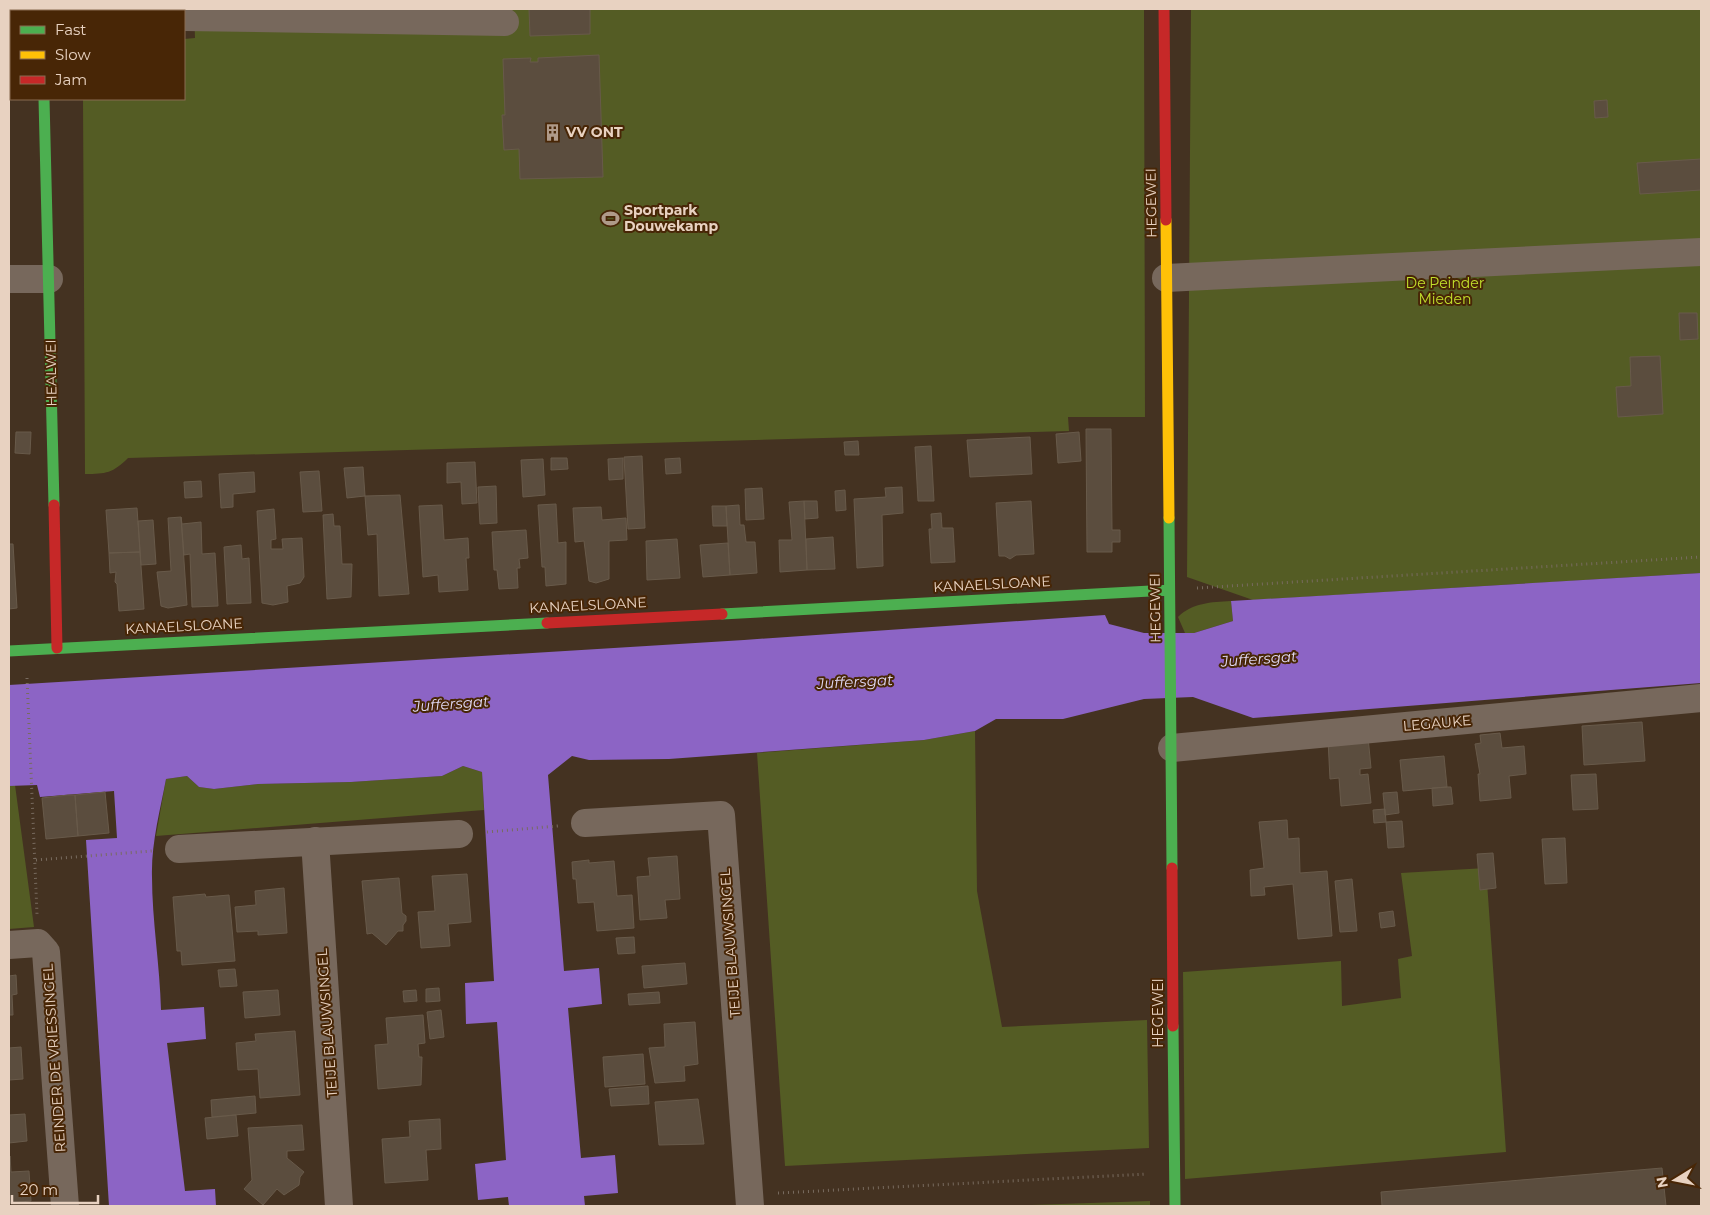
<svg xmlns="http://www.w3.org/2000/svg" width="1710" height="1215" font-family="Montserrat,sans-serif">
<rect width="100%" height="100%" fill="#443221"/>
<path fill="#545c24" d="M194,9H1144L1145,417H1068L1069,431L128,458C113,473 106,474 85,474L83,99H184V39L195,38Z
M1191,9H1701V573L1253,600L1187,577Z
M1231,601L1233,621L1194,633H1185L1178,617C1192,603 1211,602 1231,601Z
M975,731L977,891L1002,1027L1147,1020L1149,1148L785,1166L757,753L924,740Z
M463,766L482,772L484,810L156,836L166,779L187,776L199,787L214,789L258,784L351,782L442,776Z
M15,785L34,927L9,929V786Z
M1486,868L1506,1152L1185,1179L1183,972L1341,961L1342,1006L1401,998L1398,959L1412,956L1401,873Z
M1150,1201V1206H1003Z"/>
<path fill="#8c64c5" d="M1701,573V683L1253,718L1193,697L1144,699L1063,719H996L975,731L924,740L669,759L589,760L572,756L548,775L564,971L599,968L602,1004L568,1008L581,1158L615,1155L618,1193L584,1196L585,1206H509L508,1197L478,1200L475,1164L506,1160L497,1022L466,1024L465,983L494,981L482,772L463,766L442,776L351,782L258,784L214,789L199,787L187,776L166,779C160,811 151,844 152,877C152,920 160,966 161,1010L204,1007L206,1039L167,1043L185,1191L215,1189L216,1206H109L86,840L117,838L114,791L40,797L37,785L9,786V685L744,640L1105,615L1109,624L1144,633H1194L1233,621L1231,601Z"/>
<path fill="#5b4d3e" stroke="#685a4a" d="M529,9H590V34L530,36Z
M599,55L603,177L520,179L519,149L504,150L502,115H505L503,59L531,58L530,62H538V58Z
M1607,100L1608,117L1595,118L1594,101Z
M1701,159V190L1640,194L1637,163Z
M1679,313H1697L1698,339L1680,340Z
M1660,356L1663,414L1618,417L1616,387L1631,386L1630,357Z
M1086,429H1111L1112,530H1120V542H1112V552H1087Z
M16,432H31L30,454L15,453Z
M1079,432L1081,461L1058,463L1056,434Z
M1030,437L1032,474L970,477L967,440Z
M858,441L859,455H845L844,442Z
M931,446L934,501H918L915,447Z
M642,456L645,528L628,529L624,457Z
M551,458H567L568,469L551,470Z
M623,458V479L609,480L608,459Z
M680,458L681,473L666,474L665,459Z
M543,459L545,495L523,497L521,460Z
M475,462L477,503L462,504L461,482L447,483V463Z
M363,467L365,496L347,498L344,468Z
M319,471L322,511L303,512L300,472Z
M254,472L255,492L233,494V507L221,508L219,474Z
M201,481L202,497L185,498L184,482Z
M496,486L497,523L480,524L478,487Z
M902,487L903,513L882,515L883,566L857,568L854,499L886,497L885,488Z
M762,488L764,519L746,520L745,489Z
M845,490L846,510L836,511L835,491Z
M400,495L409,594L379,596L377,534L368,535L365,496Z
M804,501H817L818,518L805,519Z
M804,501L807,570L780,572L779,540H792L789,502Z
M1031,501L1034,554L1016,555L1010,559L1005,556H999L996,503Z
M556,504L558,543L566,542V584L546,586L545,567H542L538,505Z
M442,505L444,540L468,538L469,558H466L468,590L439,592L438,575L423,577L419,506Z
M739,505L740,525H744L746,542H755L757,573L730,575L726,506Z
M712,506H726L727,526H713Z
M601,507L602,520L626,518L627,540L609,541V579L596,583L589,581L584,541L575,542L573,508Z
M137,508L140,552L109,553L106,510Z
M274,509L276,539L271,540V549H283L282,539L302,538L304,577L300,583L287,586L288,602L273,605L262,603L257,511Z
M941,513L942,528H953L955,562L931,563L929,529H932L931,514Z
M333,514L334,526H340L342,564H352L351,597L327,599L323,515Z
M181,517L187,605L168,608L161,606L157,572L171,571L168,518Z
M181,517L182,524L201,522L202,554L215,553L218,606L192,607L190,554L184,555Z
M153,520L156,564L141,565L138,521Z
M526,530L528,558L519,559L520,568H517L518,588L499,589L497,570H494L492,532Z
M833,537L835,569L807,570L806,539Z
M677,539L680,578L647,580L646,541Z
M728,543L730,575L703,577L700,545Z
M9,544H13L17,608L9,609Z
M241,545L242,559L249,558L251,603L227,604L224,547Z
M140,552L144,609L119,611L117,584L115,582L116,572L110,573L109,553Z
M1642,722L1645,761L1584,765L1582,726Z
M1500,733L1502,748L1524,746L1526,774L1509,776L1511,798L1480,801L1478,774H1480L1475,744L1481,743L1480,735Z
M1368,737L1371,768L1360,769V775L1368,774L1371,803L1341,806L1339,778L1330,779L1328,740Z
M1444,756L1447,787L1403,791L1400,760Z
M1596,774L1598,809L1573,810L1571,775Z
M1447,787H1451L1453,804L1433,806L1432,788Z
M105,792L109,833L78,836L75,795Z
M1397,792L1399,813L1385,815L1383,793Z
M68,795H75L78,836L46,839L42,798Z
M1385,809L1386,822L1374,823L1373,810Z
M1287,820L1288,839L1299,838L1300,873L1327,871L1332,936L1298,939L1293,884L1264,887L1265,895L1251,896L1250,870L1264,868L1259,822Z
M1402,821L1404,847L1388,848L1386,822Z
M1565,838L1567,883L1545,884L1542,839Z
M1493,853L1496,888L1480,890L1477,854Z
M677,856L680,899L665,900L667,918L640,920L637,877L650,876L648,858Z
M589,860V863L614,861L617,896L632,895L634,928L597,931L594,902L578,903L576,879H573L572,862Z
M467,874L471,922L448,924L450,946L421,948L418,912L435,911L432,876Z
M399,878L402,913L406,916V921L403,925V931H398L386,945L372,933L367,934L362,881Z
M1352,879L1357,931L1340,932L1335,881Z
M284,888L287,933L258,935V931L237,932L235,907L256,905L255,891Z
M205,894L206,897L229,895L235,961L182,965L181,951H177L173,897Z
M1393,911L1395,926L1381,928L1379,913Z
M634,937L635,953L618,954L616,938Z
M685,963L687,984L644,988L642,966Z
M235,969L237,986L220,987L218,970Z
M16,975L17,994L12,995L13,1015H9V976Z
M439,988L440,1001L426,1002V989Z
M278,990L280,1015L245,1018L243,992Z
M416,990L417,1001L404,1002L403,991Z
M659,992L660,1003L629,1005L628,994Z
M441,1010L444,1037L430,1039L427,1012Z
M423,1015L425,1043L418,1044L419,1057H422L421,1085L378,1089L375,1045L388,1044L386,1018Z
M695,1022L698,1064L684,1066L685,1081L655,1083L649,1048L665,1047L664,1024Z
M295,1031L300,1095L260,1098L258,1069L238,1070L236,1043L256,1041L255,1034Z
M21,1047L23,1079L9,1080V1048Z
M643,1054L645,1084L605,1087L603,1057Z
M648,1086L649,1104L611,1106L609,1089Z
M255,1096L256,1113L212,1117L211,1100Z
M698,1099L704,1144L659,1145L655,1102Z
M25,1114L27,1141L9,1143V1150V1115Z
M236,1115L238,1136L207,1139L205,1118Z
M440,1119L441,1149L426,1150L428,1180L385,1183L382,1139L410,1137L409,1121Z
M302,1125L304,1150L287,1151V1158L304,1172L300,1177L299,1185L284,1195L277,1189L263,1205L244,1189L252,1180L248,1128Z
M10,1156L11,1172L29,1171L31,1201L9,1203Z
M1662,1168L1666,1206H1382L1381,1192Z"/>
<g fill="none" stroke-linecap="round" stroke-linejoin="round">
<path stroke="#786b5f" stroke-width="3" stroke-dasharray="1 4" stroke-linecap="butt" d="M1197,588L1701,557
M27,678L37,914
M487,832L558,826
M36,860L152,851
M778,1193L1146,1174"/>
<path stroke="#77685c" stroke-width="28" d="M42,9V11
M9,15H11
M184,17L505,22
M1166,278L1701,252
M9,279H49
M1172,748L1701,698
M585,823L721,815L750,1206
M315,841L339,1206
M179,849L459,834
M9,945L38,943L46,952L65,1206"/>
<path stroke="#4caf50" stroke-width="11" d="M44,99L54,505
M1169,518L1172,868
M722,614L1169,590
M9,651L547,623
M1173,1026L1175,1206"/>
<path stroke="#ffc107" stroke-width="11" d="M1166,220L1169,518"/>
<path stroke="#c62828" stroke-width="11" d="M1164,9L1166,220
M54,505L57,648
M547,623L722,614
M1172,868L1173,1026"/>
</g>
<defs>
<symbol id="building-bare" viewBox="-9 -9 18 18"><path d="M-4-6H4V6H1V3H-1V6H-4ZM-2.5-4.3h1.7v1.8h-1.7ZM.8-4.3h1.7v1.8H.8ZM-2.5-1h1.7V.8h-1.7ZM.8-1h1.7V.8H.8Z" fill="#af9a89" stroke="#482606" stroke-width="2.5" paint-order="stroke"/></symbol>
<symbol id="stadium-bare" viewBox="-9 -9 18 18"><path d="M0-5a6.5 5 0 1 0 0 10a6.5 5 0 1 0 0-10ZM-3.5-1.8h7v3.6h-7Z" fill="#af9a89" stroke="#482606" stroke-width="2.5" paint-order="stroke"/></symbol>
</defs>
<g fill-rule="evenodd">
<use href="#building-bare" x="540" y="120" width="25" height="25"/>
<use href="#stadium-bare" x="598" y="206" width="25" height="25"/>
</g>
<g text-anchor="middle" stroke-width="4" stroke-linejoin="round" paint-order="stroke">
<g font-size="14" font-weight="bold" fill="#e8d2c1" stroke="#482606" text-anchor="start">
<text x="566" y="137">VV ONT</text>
<text x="624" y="215">Sportpark<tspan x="624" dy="16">Douwekamp</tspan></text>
</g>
<g font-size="14" fill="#e8d2c1" stroke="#482606">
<text transform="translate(1151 203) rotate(-91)" y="5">HEGEWEI</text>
<text transform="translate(51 373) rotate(-91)" y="5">HEALWEI</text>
<text transform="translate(992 584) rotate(-3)" y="5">KANAELSLOANE</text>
<text transform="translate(588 605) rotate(-3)" y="5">KANAELSLOANE</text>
<text transform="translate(1155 608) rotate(-91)" y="5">HEGEWEI</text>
<text transform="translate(184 626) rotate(-3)" y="5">KANAELSLOANE</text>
<text transform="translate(1437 723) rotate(-5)" y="5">LEGAUKE</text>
<text transform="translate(730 943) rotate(-94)" y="5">TEIJE BLAUWSINGEL</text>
<text transform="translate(1158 1013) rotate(-90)" y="5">HEGEWEI</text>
<text transform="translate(327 1023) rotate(-94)" y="5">TEIJE BLAUWSINGEL</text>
<text transform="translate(54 1058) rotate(-94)" y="5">REINDER DE VRIESSINGEL</text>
</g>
<g font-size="14" fill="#c2e02c" stroke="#482606">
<text x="1445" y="288">De Peinder<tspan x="1445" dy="16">Mieden</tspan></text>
</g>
<g font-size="15" font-style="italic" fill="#dfd7f2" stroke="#482606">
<text transform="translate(1259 659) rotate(-4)" y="5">Juffersgat</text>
<text transform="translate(855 682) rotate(-3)" y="5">Juffersgat</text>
<text transform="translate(451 704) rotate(-4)" y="5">Juffersgat</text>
</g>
</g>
<rect width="1710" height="1215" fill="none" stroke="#e8d2c1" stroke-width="20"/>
<rect x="10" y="10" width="175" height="90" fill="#482606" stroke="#886b51"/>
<rect x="20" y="26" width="25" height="8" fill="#4caf50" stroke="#886b51"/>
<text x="55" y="35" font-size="15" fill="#e8d2c1">Fast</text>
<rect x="20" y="51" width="25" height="8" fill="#ffc107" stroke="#886b51"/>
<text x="55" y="60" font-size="15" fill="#e8d2c1">Slow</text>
<rect x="20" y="76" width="25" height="8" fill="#c62828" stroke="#886b51"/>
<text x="55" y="85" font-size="15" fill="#e8d2c1">Jam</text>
<g transform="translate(1675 1180) rotate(260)" stroke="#482606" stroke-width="4" paint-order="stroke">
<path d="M0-4L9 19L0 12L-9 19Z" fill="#e8d2c1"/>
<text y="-8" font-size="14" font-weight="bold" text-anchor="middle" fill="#e8d2c1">N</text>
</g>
<path d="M12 1195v8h86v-8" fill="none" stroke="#e8d2c1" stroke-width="2.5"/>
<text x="20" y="1195" font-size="15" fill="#e8d2c1" stroke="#482606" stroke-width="4" paint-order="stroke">20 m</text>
</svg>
